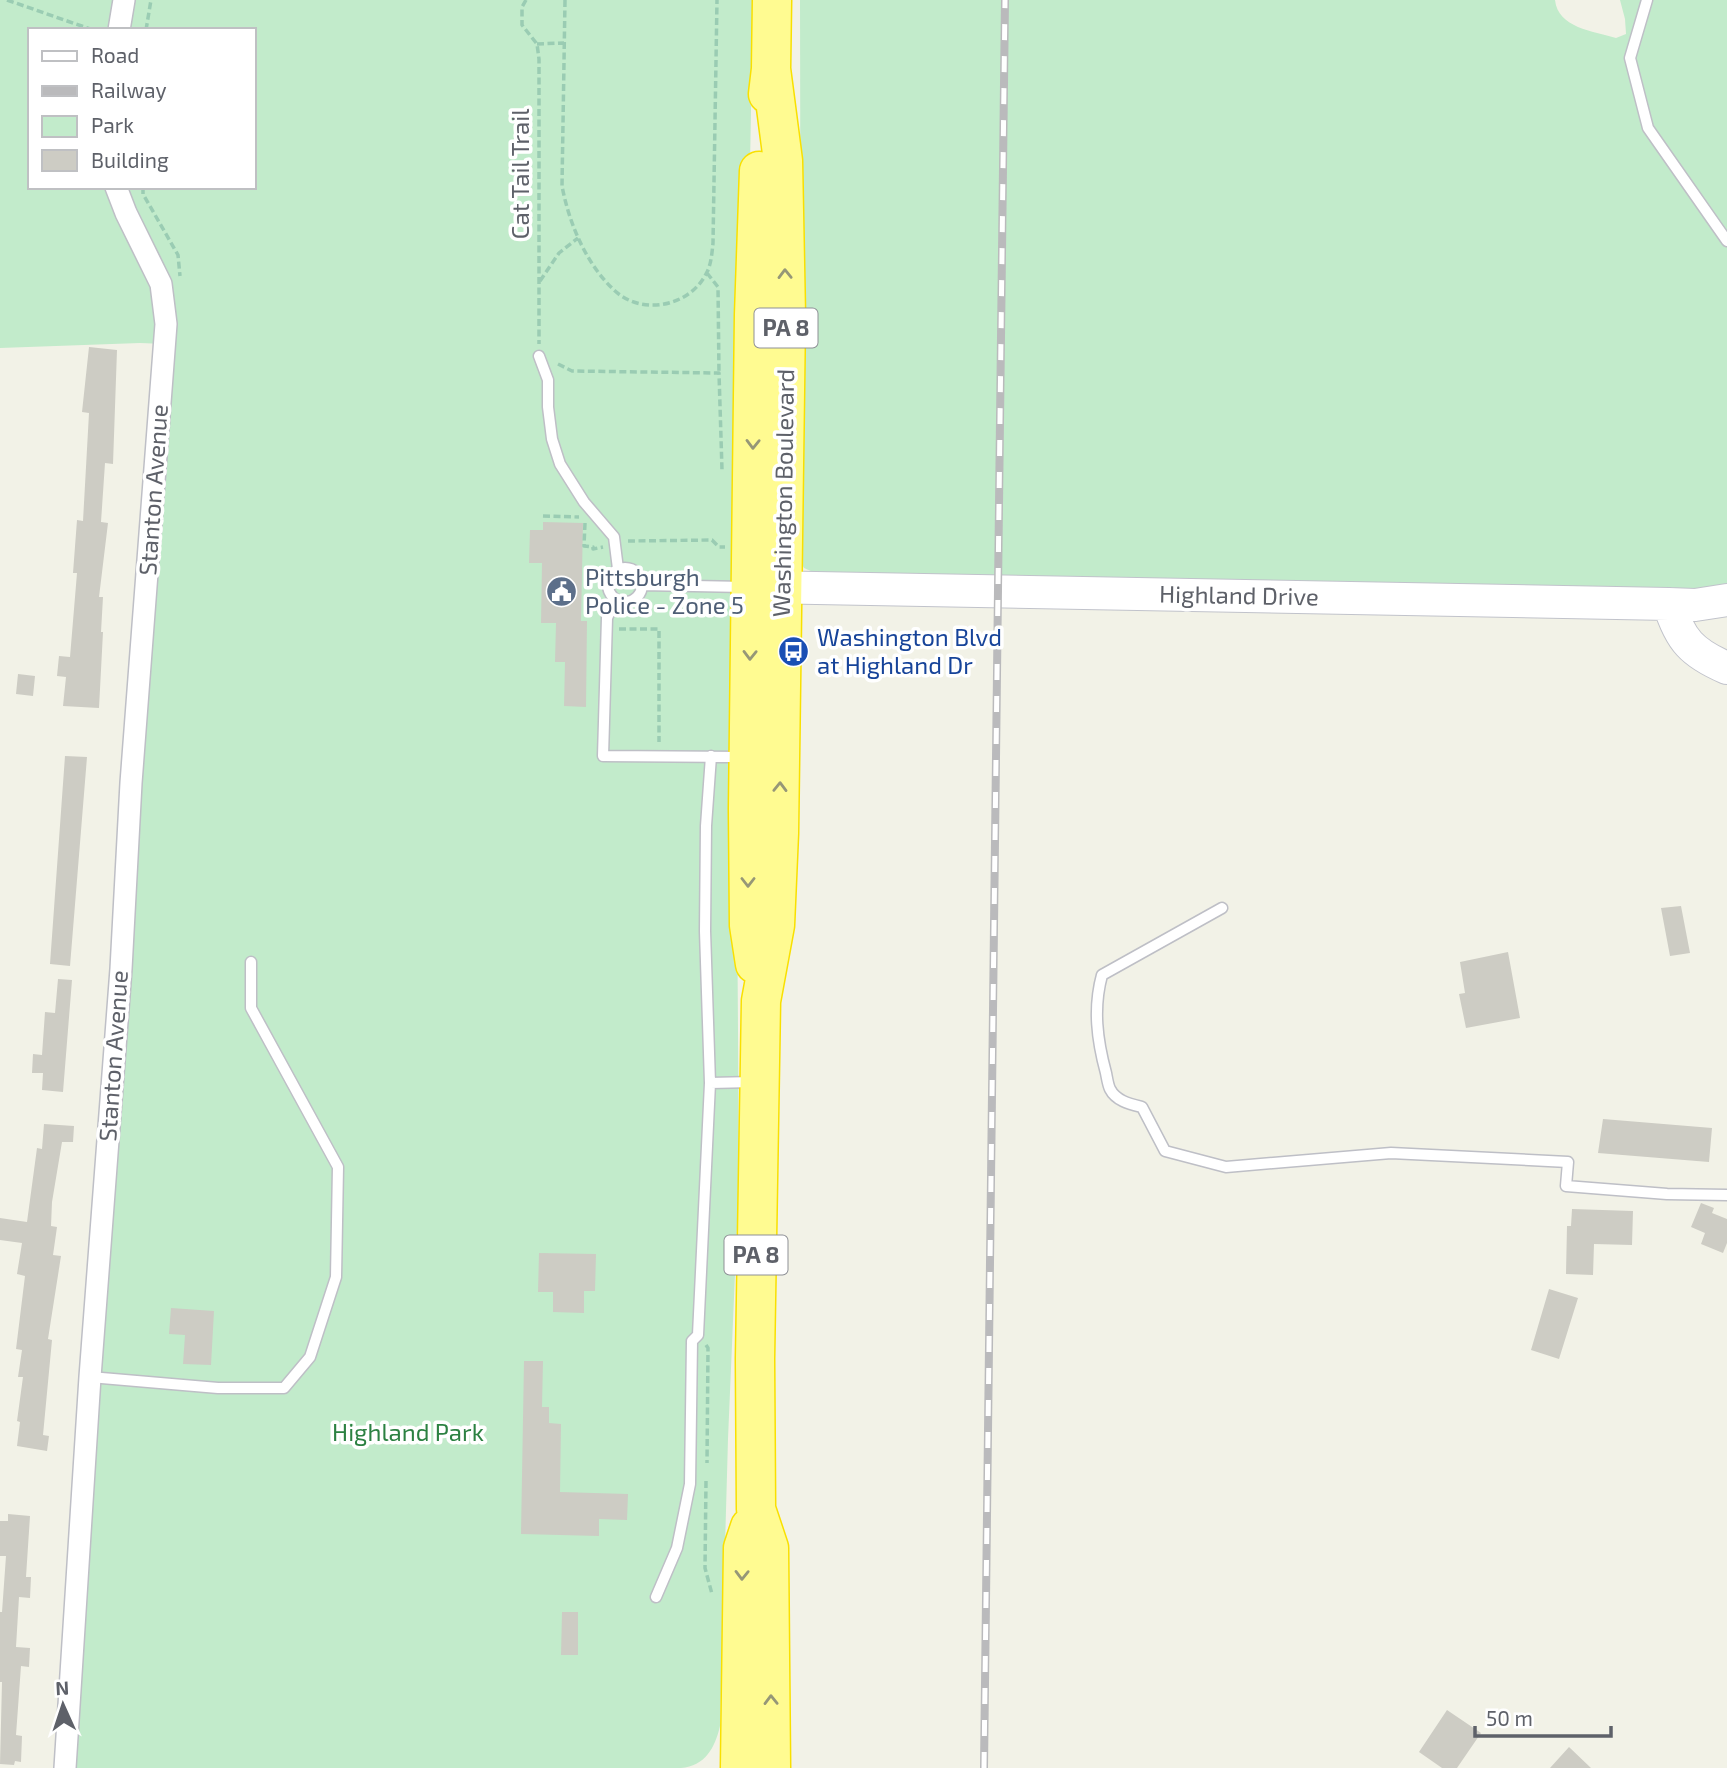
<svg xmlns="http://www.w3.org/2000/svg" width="1727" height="1768" font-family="'Exo 2',sans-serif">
<rect width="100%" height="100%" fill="#f2f2e7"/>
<path fill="#c2ebcb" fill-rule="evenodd" d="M0,0H753L737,883L739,1180L728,1439L720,1726C715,1748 705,1766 681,1768H65L165,344L140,343L0,348ZM30,30H254V187H30Z
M800,0H1555C1558,28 1593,31 1616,38L1626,34L1625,19L1620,0H1727V585L1690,589L822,576L804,568L801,562Z"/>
<path fill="#cdccc4" d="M89,347L117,350L113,464L105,463L101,522L108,523L99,597H103L101,632H103L99,708L63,706L66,677L57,676L59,656L70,657L77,573H73L77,520L83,521L89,413L82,412Z
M543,522L583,523L581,621H587L586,707L564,706L565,662H555L556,623H541L542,563H529L530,530H543Z
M18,674L35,676L33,696L16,694Z
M65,756L87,757L70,966L50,964Z
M1681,906L1690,953L1670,956L1661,908Z
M1508,952L1520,1018L1466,1028L1459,994L1465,993L1460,962Z
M58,979L72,980L63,1092L42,1090L43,1073H32L33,1054L42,1055L45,1012L55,1013Z
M1603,1119L1712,1128L1709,1162L1598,1153Z
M44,1124L74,1126L73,1142H62L52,1202L51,1226L57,1227L53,1255L61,1256L48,1339L52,1340L43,1435L49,1436L47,1451L17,1446L20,1422L17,1421L23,1377H18L22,1350L16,1349L25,1276L17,1274L22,1243L0,1240V1218L27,1222L37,1148L42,1149Z
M1701,1203L1714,1208L1712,1213L1727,1219V1243L1723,1253L1701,1244L1705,1233L1691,1227Z
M1572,1209L1633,1211L1632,1245L1594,1244L1593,1275L1566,1274L1567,1226H1571Z
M539,1253L596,1254L595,1291H584V1313L553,1312V1292H538Z
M1549,1289L1578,1298L1559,1359L1531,1350Z
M171,1308L214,1311L211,1365L183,1364L185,1335L169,1334Z
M524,1361H543L542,1407H549V1423L561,1424L560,1492L628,1494L627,1520L599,1519V1536L521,1534Z
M8,1514L30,1516L26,1577H31L30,1598L19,1597L16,1647L30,1648L29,1667L21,1666L16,1735L22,1736L21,1762L15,1761L14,1765L0,1764L2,1682H0V1612H2L6,1556H0V1521H8Z
M562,1612H578V1655H561Z
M1447,1710L1481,1733L1457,1768H1442L1419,1752Z
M1569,1747L1591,1768H1550Z"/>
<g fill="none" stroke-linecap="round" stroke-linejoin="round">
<defs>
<path id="lane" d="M1647,0L1630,58L1648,128L1727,241
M539,356L548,380V407L552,439L560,464L584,502L614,537L618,569
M608 585a17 17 0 1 1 34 0a17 17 0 1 1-34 0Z
M642,585L745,587
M615,600L607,618L603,756L742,757
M1222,908L1102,975C1093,1008 1097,1040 1106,1073C1107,1078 1108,1085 1110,1089C1116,1101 1130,1104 1142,1107L1165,1151L1226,1167L1391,1153L1568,1162L1566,1186L1667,1194L1727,1195
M710,1083L753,1082
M90,1377L218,1388H284L310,1357L336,1277L338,1167L251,1008V962
M656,1597L677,1548L690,1484L692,1341L698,1335L710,1083L705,931L706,826L711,756"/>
<path id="street" d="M119,30L124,0
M65,1768L90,1377L121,969L131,783L166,324L161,284L126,213L116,187"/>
<path id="secondary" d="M759,587L1669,604L1695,605L1727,600
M1669,604C1680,640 1692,653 1727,668"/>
<path id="highway" d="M768,94L771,69L772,0
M755,964L749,925L748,809L754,315L759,171
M740,1768L743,1548L750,1527
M771,1768L769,1548L756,1509L755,1359L761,1001L775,925L779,833L786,316L783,161L771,69"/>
</defs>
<use href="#lane" stroke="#bebfc6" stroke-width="13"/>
<use href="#street" stroke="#bebfc6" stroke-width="24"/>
<use href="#secondary" stroke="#c1c3cb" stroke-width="34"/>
<use href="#highway" stroke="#f9e000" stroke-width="41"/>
<path stroke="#9accb3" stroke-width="3.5" stroke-dasharray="7 3.5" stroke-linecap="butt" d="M7,0L93,30
M526,0L522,7V25L537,44L539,59V344
M565,0L562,186C569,223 586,264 614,290C641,316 689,307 706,274C711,266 712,253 713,243L717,0
M146,30L151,0
M537,44L564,43
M143,187V194L178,255L180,276
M707,273L718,287L719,374
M540,281L559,253L578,238
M558,364L572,371L719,373L722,470
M543,516L579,517
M585,523L584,546L593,547V549L603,547
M628,541L712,540L719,547H725
M619,629H659V742
M706,1345L708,1348L707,1463
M706,1481L705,1568L712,1594"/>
<use href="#lane" stroke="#fff" stroke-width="10"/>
<use href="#street" stroke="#fff" stroke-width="21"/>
<use href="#secondary" stroke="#fff" stroke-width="32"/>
<use href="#highway" stroke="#fffb91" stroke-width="38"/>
<defs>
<path id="rail" d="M984,1768L1005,0"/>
</defs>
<use href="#rail" stroke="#bababc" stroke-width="8"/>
<use href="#rail" stroke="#fff" stroke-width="5" stroke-dasharray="16" stroke-linecap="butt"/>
</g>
<defs><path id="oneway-chevron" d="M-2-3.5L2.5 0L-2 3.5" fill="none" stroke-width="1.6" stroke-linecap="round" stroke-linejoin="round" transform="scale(1.75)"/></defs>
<g stroke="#969777">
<use href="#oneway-chevron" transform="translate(785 274) rotate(-91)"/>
<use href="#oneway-chevron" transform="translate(753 444) rotate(91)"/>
<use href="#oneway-chevron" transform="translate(750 655) rotate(91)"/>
<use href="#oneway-chevron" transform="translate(780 787) rotate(-89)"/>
<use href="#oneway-chevron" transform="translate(748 882) rotate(90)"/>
<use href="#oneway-chevron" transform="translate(742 1575) rotate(91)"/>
<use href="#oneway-chevron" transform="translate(771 1700) rotate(-91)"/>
</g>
<defs>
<symbol id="civic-disc" viewBox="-11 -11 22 22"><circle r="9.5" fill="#5c6f8a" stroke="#fff"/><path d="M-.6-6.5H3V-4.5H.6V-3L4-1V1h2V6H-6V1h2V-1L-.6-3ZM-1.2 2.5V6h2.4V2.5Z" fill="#fff"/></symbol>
<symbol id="bus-disc" viewBox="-11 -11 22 22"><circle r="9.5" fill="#1a4fb4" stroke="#fff"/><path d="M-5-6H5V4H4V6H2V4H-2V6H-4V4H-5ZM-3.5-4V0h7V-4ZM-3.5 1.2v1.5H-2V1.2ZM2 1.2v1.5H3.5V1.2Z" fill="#fff"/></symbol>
</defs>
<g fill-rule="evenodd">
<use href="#civic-disc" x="544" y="574" width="35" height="35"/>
<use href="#bus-disc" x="776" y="634" width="35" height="35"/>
</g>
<g text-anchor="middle" stroke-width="7" stroke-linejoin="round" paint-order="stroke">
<g fill="#fff" stroke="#8e9096" stroke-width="2">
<rect x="754.5" y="308.5" width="63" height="39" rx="5"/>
<rect x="724.5" y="1235.5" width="63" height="39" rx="5"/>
</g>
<g font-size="23" font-weight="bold" fill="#5e6169">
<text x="786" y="336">PA 8</text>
<text x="756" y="1263">PA 8</text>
</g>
<g font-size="24" fill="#5e6169" stroke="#fff">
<text transform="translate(521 174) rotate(-90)" y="8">Cat Tail Trail</text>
<text transform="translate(154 490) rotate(-86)" y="8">Stanton Avenue</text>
<text transform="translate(784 493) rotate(-89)" y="8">Washington Boulevard</text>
<text transform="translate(1239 596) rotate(1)" y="8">Highland Drive</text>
<text transform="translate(114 1056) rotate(-86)" y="8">Stanton Avenue</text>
</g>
<g font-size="24" fill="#4e5e75" stroke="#fff" text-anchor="start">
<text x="585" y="586">Pittsburgh<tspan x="585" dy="28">Police - Zone 5</tspan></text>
</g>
<g font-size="24" fill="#164399" stroke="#fff" text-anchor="start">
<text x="817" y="646">Washington Blvd<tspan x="817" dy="28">at Highland Dr</tspan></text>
</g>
<g font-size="24" fill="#2c8142" stroke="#fff">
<text x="408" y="1441">Highland Park</text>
</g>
</g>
<rect x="28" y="28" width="228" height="161" fill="#ffffff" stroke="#bfc0c3" stroke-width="2"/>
<rect x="42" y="51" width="35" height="10" fill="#ffffff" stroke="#bfc0c3" stroke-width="2"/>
<text x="91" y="63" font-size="21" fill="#5e6169">Road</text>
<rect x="42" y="86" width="35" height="10" fill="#bababc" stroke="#bfc0c3" stroke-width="2"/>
<text x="91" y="98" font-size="21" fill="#5e6169">Railway</text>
<rect x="42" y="116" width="35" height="21" fill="#c2ebcb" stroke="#bfc0c3" stroke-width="2"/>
<text x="91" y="133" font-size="21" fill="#5e6169">Park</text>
<rect x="42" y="150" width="35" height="21" fill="#cdccc4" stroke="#bfc0c3" stroke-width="2"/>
<text x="91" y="168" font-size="21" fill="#5e6169">Building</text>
<g transform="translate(63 1705) rotate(357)" stroke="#ffffff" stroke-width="5" paint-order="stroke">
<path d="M0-5L12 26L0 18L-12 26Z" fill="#5e6169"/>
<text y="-10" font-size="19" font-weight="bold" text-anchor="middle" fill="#5e6169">N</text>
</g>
<path d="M1475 1726v10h136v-10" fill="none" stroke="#5e6169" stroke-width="3.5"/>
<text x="1486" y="1726" font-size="21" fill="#5e6169" stroke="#ffffff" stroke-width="5" paint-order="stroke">50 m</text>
</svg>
